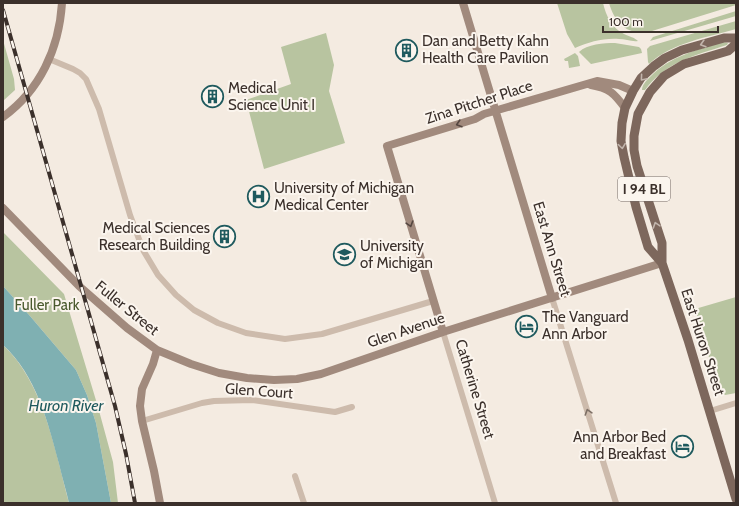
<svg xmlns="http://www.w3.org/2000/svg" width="739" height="506" font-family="Cabin,sans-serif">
<rect width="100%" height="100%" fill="#f4ebe1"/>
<path fill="#b8c4a0" d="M557,3H603C606,16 612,28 624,34C630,37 634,37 638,41C632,42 625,39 619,39C603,38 589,42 575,48L567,34Z
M609,3H736V5L652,31C629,37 615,24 609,3Z
M736,11V16L650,41L653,37Z
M736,21V29C708,37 671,43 649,64L648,62L647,49L650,46Z
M326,33L334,65L329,91L345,143L264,169L246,100L291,84L281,47Z
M3,40L14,79L15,90L3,101Z
M723,42L728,43L727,45C696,55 665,62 645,90H642C642,85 646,81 650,77C670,56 697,50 723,42Z
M615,43L639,47L641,49L642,53L591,64L579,52C587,44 604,43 615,43Z
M575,53L578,56L580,66L569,68L568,61H565L564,59Z
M3,232L64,294L98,407L113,462L118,503H111L96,423L87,395L76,370L30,316L3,286Z
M736,297V393L725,395L719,392L695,309Z
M3,345C44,383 55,451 69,503H3Z"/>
<path fill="#7fb0b2" d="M3,286L30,316L76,370L87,395L96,423L111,503H69C66,490 62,477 59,464C48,422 36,375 3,345Z"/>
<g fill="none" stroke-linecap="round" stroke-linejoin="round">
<path stroke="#cdbbac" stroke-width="6" d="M49,59L73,69L80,73L86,79L99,109L130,215L143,250L158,275L176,295L194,310L218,323L246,333L285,339L322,334L433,301
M552,298L616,503
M443,332L495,503
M710,411L736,403
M142,421L202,403L214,401L252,400L335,412L352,407
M295,476L304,503"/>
<path stroke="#a18a7d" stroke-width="8" d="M463,3L552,298
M591,85C609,88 614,93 625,108
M3,117C40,90 59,49 62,3
M3,208L79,286L127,328L157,350L191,364L219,373L247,378L274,380L297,379L321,374L443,332L662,263
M443,332L387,146L475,119L484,114L597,81L619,85L633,91
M157,350L153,364L142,389L140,406L142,421L154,471L160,503"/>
<path stroke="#7d675c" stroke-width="9" d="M736,44L728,51L684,64L664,76L650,92L638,114L634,136V150L637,166L662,243V263L688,340L736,499
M662,263L648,247L636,207L624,157L621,141L622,123L625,108L633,91L641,78L654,66L665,58L682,50L724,38H736"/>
<defs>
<path id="rail" d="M3,10L115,406L126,454L135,503"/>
</defs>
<use href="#rail" stroke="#3b302b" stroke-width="4"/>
<use href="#rail" stroke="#fbf5ee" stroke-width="2.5" stroke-dasharray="8" stroke-linecap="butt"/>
</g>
<defs><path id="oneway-chevron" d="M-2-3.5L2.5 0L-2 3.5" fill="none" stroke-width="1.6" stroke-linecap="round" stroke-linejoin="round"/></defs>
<g stroke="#c2b5ac">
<use href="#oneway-chevron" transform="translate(703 44) rotate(164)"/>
<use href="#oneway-chevron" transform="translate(643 78) rotate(130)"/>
<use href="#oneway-chevron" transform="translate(622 146) rotate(82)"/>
<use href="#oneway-chevron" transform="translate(656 225) rotate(-108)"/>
</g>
<g stroke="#544640">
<use href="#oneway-chevron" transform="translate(459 124) rotate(163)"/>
<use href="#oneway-chevron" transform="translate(410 224) rotate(73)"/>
</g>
<use stroke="#7d6f65" href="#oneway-chevron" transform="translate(588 412) rotate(-107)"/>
<defs>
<symbol id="building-ring" viewBox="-11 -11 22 22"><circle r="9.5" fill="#fbf5ee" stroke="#1f5a5e" stroke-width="1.5"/><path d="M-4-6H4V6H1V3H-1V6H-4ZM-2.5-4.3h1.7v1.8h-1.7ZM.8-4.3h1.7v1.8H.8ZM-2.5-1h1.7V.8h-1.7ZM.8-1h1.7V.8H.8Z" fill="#1f5a5e"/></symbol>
<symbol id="hospital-ring" viewBox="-11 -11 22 22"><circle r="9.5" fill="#fbf5ee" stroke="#1f5a5e" stroke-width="1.5"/><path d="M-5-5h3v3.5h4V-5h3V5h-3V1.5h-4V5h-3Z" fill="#1f5a5e"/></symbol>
<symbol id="university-ring" viewBox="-11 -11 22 22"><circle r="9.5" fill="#fbf5ee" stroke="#1f5a5e" stroke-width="1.5"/><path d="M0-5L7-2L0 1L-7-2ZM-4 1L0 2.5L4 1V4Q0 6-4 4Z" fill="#1f5a5e"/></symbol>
<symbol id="hotel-ring" viewBox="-11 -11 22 22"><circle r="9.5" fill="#fbf5ee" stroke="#1f5a5e" stroke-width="1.5"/><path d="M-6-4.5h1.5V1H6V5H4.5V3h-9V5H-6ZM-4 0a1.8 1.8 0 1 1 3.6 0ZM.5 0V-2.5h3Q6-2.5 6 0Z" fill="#1f5a5e"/></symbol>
</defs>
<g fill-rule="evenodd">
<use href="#building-ring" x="394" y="38" width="25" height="25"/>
<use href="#building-ring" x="200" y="84" width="25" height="25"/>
<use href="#hospital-ring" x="246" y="184" width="25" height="25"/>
<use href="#building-ring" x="212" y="224" width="25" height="25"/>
<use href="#university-ring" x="332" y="242" width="25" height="25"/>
<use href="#hotel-ring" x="514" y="314" width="25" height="25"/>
<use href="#hotel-ring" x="670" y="434" width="25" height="25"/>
</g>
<g text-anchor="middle" stroke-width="4" stroke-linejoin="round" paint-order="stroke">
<rect fill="#fbf5ee" stroke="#756b66" stroke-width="1" x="618" y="177" width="52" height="24" rx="3"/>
<g font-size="14" font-weight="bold" fill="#3b302b">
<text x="644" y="194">I 94 BL</text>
</g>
<g font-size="15" fill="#3b302b" stroke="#fbf5ee" text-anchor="start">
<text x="422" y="46">Dan and Betty Kahn<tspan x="422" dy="17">Health Care Pavilion</tspan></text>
<text x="228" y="93">Medical<tspan x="228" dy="17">Science Unit I</tspan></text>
<text x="274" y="193">University of Michigan<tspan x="274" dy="17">Medical Center</tspan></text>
<text x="210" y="233" text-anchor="end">Medical Sciences<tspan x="210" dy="17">Research Building</tspan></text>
<text x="360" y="251">University<tspan x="360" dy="17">of Michigan</tspan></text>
<text x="542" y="322">The Vanguard<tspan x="542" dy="17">Ann Arbor</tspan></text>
<text x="666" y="442" text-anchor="end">Ann Arbor Bed<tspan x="666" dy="17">and Breakfast</tspan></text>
</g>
<g font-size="15" fill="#3b302b" stroke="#fbf5ee">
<text transform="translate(479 102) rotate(-18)" y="5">Zina Pitcher Place</text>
<text transform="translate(552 249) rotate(73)" y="5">East Ann Street</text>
<text transform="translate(127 308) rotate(39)" y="5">Fuller Street</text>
<text transform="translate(406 330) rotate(-19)" y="5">Glen Avenue</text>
<text transform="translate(703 342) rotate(72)" y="5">East Huron Street</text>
<text transform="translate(475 389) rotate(73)" y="5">Catherine Street</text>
<text transform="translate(259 391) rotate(4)" y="5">Glen Court</text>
</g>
<g font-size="15" fill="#4a5a2e" stroke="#fbf5ee">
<text x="47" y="310">Fuller Park</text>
</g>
<g font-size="16" font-style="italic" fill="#1f5a5e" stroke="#fbf5ee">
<text x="66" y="411">Huron River</text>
</g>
</g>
<rect width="739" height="506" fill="none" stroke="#3b302b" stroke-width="8"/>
<path d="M603 26v6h115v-6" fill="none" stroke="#3b302b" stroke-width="2"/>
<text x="609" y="26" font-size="12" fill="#3b302b" stroke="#fbf5ee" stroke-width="3" paint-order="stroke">100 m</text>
</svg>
